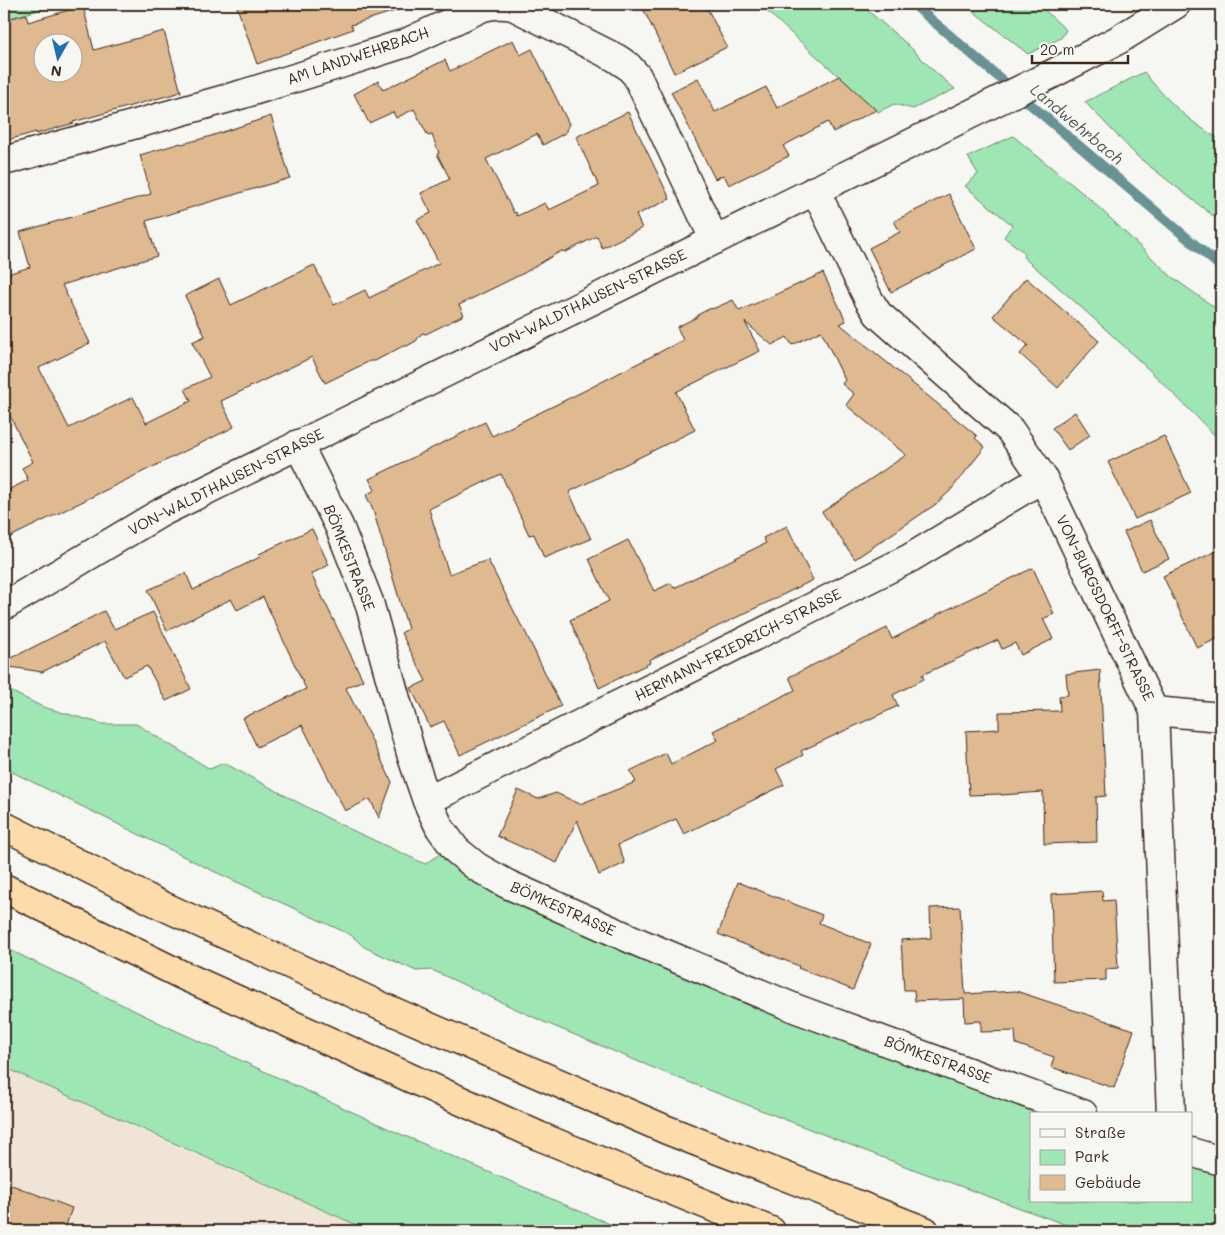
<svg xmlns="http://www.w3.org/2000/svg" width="1225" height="1235" font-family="Mali,sans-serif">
<rect width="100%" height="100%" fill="#f6f6f2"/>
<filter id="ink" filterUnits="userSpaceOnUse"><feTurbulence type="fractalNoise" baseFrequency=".02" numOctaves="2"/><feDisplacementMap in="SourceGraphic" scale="10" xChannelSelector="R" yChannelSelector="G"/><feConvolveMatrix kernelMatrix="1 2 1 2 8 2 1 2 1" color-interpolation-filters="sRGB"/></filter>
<g filter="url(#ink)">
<path fill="#efe4d5" d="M4,1067L186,1150L370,1231H4Z"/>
<path fill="#9ee6b4" stroke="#6c8869" d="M4,4H60L4,20Z
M759,4H860L907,44L933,70L955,89L913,109L894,104L878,112Z
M964,4H1038L1066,30L1061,38L1028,54Z
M1144,72C1165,99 1191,124 1221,140V222L1138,157L1085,102Z
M1013,136L1091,200L1172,277L1221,312V442C1159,377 1092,315 1023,257L1025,253L1004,237L1012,225L965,186L978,174L968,157Z
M4,688L43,707L103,724H136L210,769L224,763L337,823L425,864L441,853L449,863L467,874L1052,1114H1031V1201H1191V1161L1221,1170V1231H1083L902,1165L668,1074L544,1022L432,970L416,971L364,947L351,935L209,869L4,768Z
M4,947L166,1026L398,1133L626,1231H370L4,1067Z"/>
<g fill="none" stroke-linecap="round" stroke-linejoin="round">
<path stroke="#699295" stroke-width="10" d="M913,4L1221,267"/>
</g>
<path fill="#dfb990" stroke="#3b2a1e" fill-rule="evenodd" d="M236,4H400L401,9L351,25L353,29L257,64Z
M641,4H705L727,47L674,73Z
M83,6L94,50L164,31L181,92L73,122L74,123L36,134V132L4,141V20L26,14L28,22ZM42,42H72V72H42Z
M513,40L520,55L532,49L569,124L565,133L543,145L537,134L486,159L514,213L516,212L517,216L545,203L549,210L599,186L576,137L628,112L670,199L636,215L642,228L602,248L597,236L566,252L562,251L554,255L524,273L459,305L464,315L426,334L422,333L416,341L407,346H403L375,361H370L325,383L312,357L221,401L234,427L4,540V492L28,480L22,468L33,462L4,404V275L30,267L20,232L151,194L140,155L181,143L182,144L208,137L271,116L290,178L146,221L157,256L62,285L90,343L39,368L69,428L133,397L146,423L191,401L185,389L210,377L192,342L205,336L185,296L219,279L231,305L314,265L334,305L365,290L369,298L439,263L417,220L431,213L421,193L450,179L437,154L439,153L432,135L428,136L414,109L396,118L393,112L369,123L354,94L378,81L383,90L445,60L450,71Z
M839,76L876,110L833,132L828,122L783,146L789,156L729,185L724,175L715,179L671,92L698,78L715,112L766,87L777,108Z
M949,194L976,249L891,292L869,248L900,232L894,221Z
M823,273L846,321L840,324L977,436L975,438L985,447L950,491L936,504L855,559L822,512L906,455L846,405L854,394L842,384L845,380L821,331L792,345L787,337L772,345L745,322L760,351L676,392L695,430L569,492L591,539L544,558L534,534L529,535L501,474L429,509L449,574L488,560L522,627H523L561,706L460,755L444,721L430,727L411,688L426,681L401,633L408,629L373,510L366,495L375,490L369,479L485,422L492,436L588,389L683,340L677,327L697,317L699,314L709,309L715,308L733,300L739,311Z
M1026,278L1099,341L1058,388L1020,354L1028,345L993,316Z
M1075,412L1090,435L1068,450L1052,428Z
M1164,436L1191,493L1135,519L1108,462Z
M1150,520L1169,559L1142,571L1124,532Z
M787,526L813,580L649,660L650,663L599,688L570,620L609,601L589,559L628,540L654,591L671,583L674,588L766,543L763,538Z
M312,529L329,565L311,574L363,680L346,688L392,782L379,818L370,799L345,811L302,725L257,747L243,718L306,689L263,597L237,610L231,599L167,631L148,590L186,573L193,590L260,557L259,554Z
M1221,549V637L1197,648L1163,576Z
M1033,568L1054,614L1043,619L1053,639L1021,655L1015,643L1002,649L998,640L922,675L924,679L893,695L898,706L801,751L803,755L776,769L784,785L684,834L676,819L618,845L625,863L599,875L577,820L557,863L497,836L518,790L538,799L556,793L580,804L636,782L630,771L666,753L671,764L718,740L713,731L795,690L789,677L887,628L892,639L937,616L936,615Z
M104,611L114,629L153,612L191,689L166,701L147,666L124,677L105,641L42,672L4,666V662Z
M1100,670L1106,796L1096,797L1097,842L1044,844L1043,792L1001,795V794L969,795L966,731L999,729V712L1060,711L1059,696L1068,695L1066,674Z
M738,882L822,915L819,923L871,944L853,990L798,968L799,966L718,934Z
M1102,891L1103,901L1114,900L1118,968L1106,969V980L1054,982L1051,894Z
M960,907L965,994L1016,991L1134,1030L1114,1088L1051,1067L1054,1057L1016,1044L1015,1031L981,1032V1021L965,1022L964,999L915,1001L914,990H904L901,940L931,938L930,908Z
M4,1182L72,1208L64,1231H4Z"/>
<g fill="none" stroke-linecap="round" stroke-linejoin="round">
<defs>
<path id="minor" d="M4,161L243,94L337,65L406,43L483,7C494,4 502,4 513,6L616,58L628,66L637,76L714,239
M815,190L869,300L878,314L1010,430L1043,478L1154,711L1171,1114
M298,444L339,526L369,602L412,757L427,801L440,828L456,850L477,867L507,884L640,943L797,1009L1083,1114
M1154,711L1221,717
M427,801L910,558L1043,478
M1191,1152L1221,1161"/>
<path id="tertiary" d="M4,606L162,512L1052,74L1118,40L1176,4"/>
<path id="motorway" d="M4,826L161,905L383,1007L667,1130L925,1231
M4,888L182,975L539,1136L771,1231"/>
</defs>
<use href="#minor" stroke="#3b2a1e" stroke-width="31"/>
<use href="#tertiary" stroke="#3b2a1e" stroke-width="31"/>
<use href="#motorway" stroke="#3b2a1e" stroke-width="31"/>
<use href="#minor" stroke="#f6f6f2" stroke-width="28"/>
<use href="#tertiary" stroke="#f6f6f2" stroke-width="28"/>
<use href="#motorway" stroke="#fddcac" stroke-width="28"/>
</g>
</g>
<g text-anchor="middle" stroke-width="4" stroke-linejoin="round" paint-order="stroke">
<g font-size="15" fill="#3b2a1e" stroke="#f6f6f2">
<text transform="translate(358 56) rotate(-19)" y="5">AM LANDWEHRBACH</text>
<text transform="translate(588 301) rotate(-26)" y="5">VON-WALDTHAUSEN-STRASSE</text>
<text transform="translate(226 482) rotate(-27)" y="5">VON-WALDTHAUSEN-STRASSE</text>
<text transform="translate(349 558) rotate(68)" y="5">BÖMKESTRASSE</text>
<text transform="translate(1105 608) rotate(64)" y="5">VON-BURGSDORFF-STRASSE</text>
<text transform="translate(738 645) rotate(-27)" y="5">HERMANN-FRIEDRICH-STRASSE</text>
<text transform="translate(563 909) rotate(24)" y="5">BÖMKESTRASSE</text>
<text transform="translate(938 1060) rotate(20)" y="5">BÖMKESTRASSE</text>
</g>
<g font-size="16" font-style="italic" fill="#4e5650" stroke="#f6f6f2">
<text transform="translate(1077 124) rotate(40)" y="6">Landwehrbach</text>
</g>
</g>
<rect width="1225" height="1235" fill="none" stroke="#f6f6f2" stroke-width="20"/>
<rect x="10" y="10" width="1205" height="1215" fill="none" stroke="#3b2a1e" stroke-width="2" filter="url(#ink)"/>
<rect x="1030" y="1112" width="162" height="90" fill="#f6f6f2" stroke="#aba49d"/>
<rect x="1040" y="1129" width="25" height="8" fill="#f6f6f2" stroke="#aba49d"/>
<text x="1075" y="1138" font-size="15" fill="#3b2a1e">Straße</text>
<rect x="1040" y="1150" width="25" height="15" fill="#9ee6b4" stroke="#aba49d"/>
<text x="1075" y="1162" font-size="15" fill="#3b2a1e">Park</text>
<rect x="1040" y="1175" width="25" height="15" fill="#dfb990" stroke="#aba49d"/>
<text x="1075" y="1188" font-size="15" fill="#3b2a1e">Gebäude</text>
<g transform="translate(58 58) rotate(188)"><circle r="24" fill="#f6f6f2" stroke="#aba49d"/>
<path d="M0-4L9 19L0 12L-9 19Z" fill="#1f6fb2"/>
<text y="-8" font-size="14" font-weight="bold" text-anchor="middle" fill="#3b2a1e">N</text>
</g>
<path d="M1032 55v8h96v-8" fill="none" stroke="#3b2a1e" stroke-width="2.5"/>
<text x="1040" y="55" font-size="15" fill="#3b2a1e" stroke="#f6f6f2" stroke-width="4" paint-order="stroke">20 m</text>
</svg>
